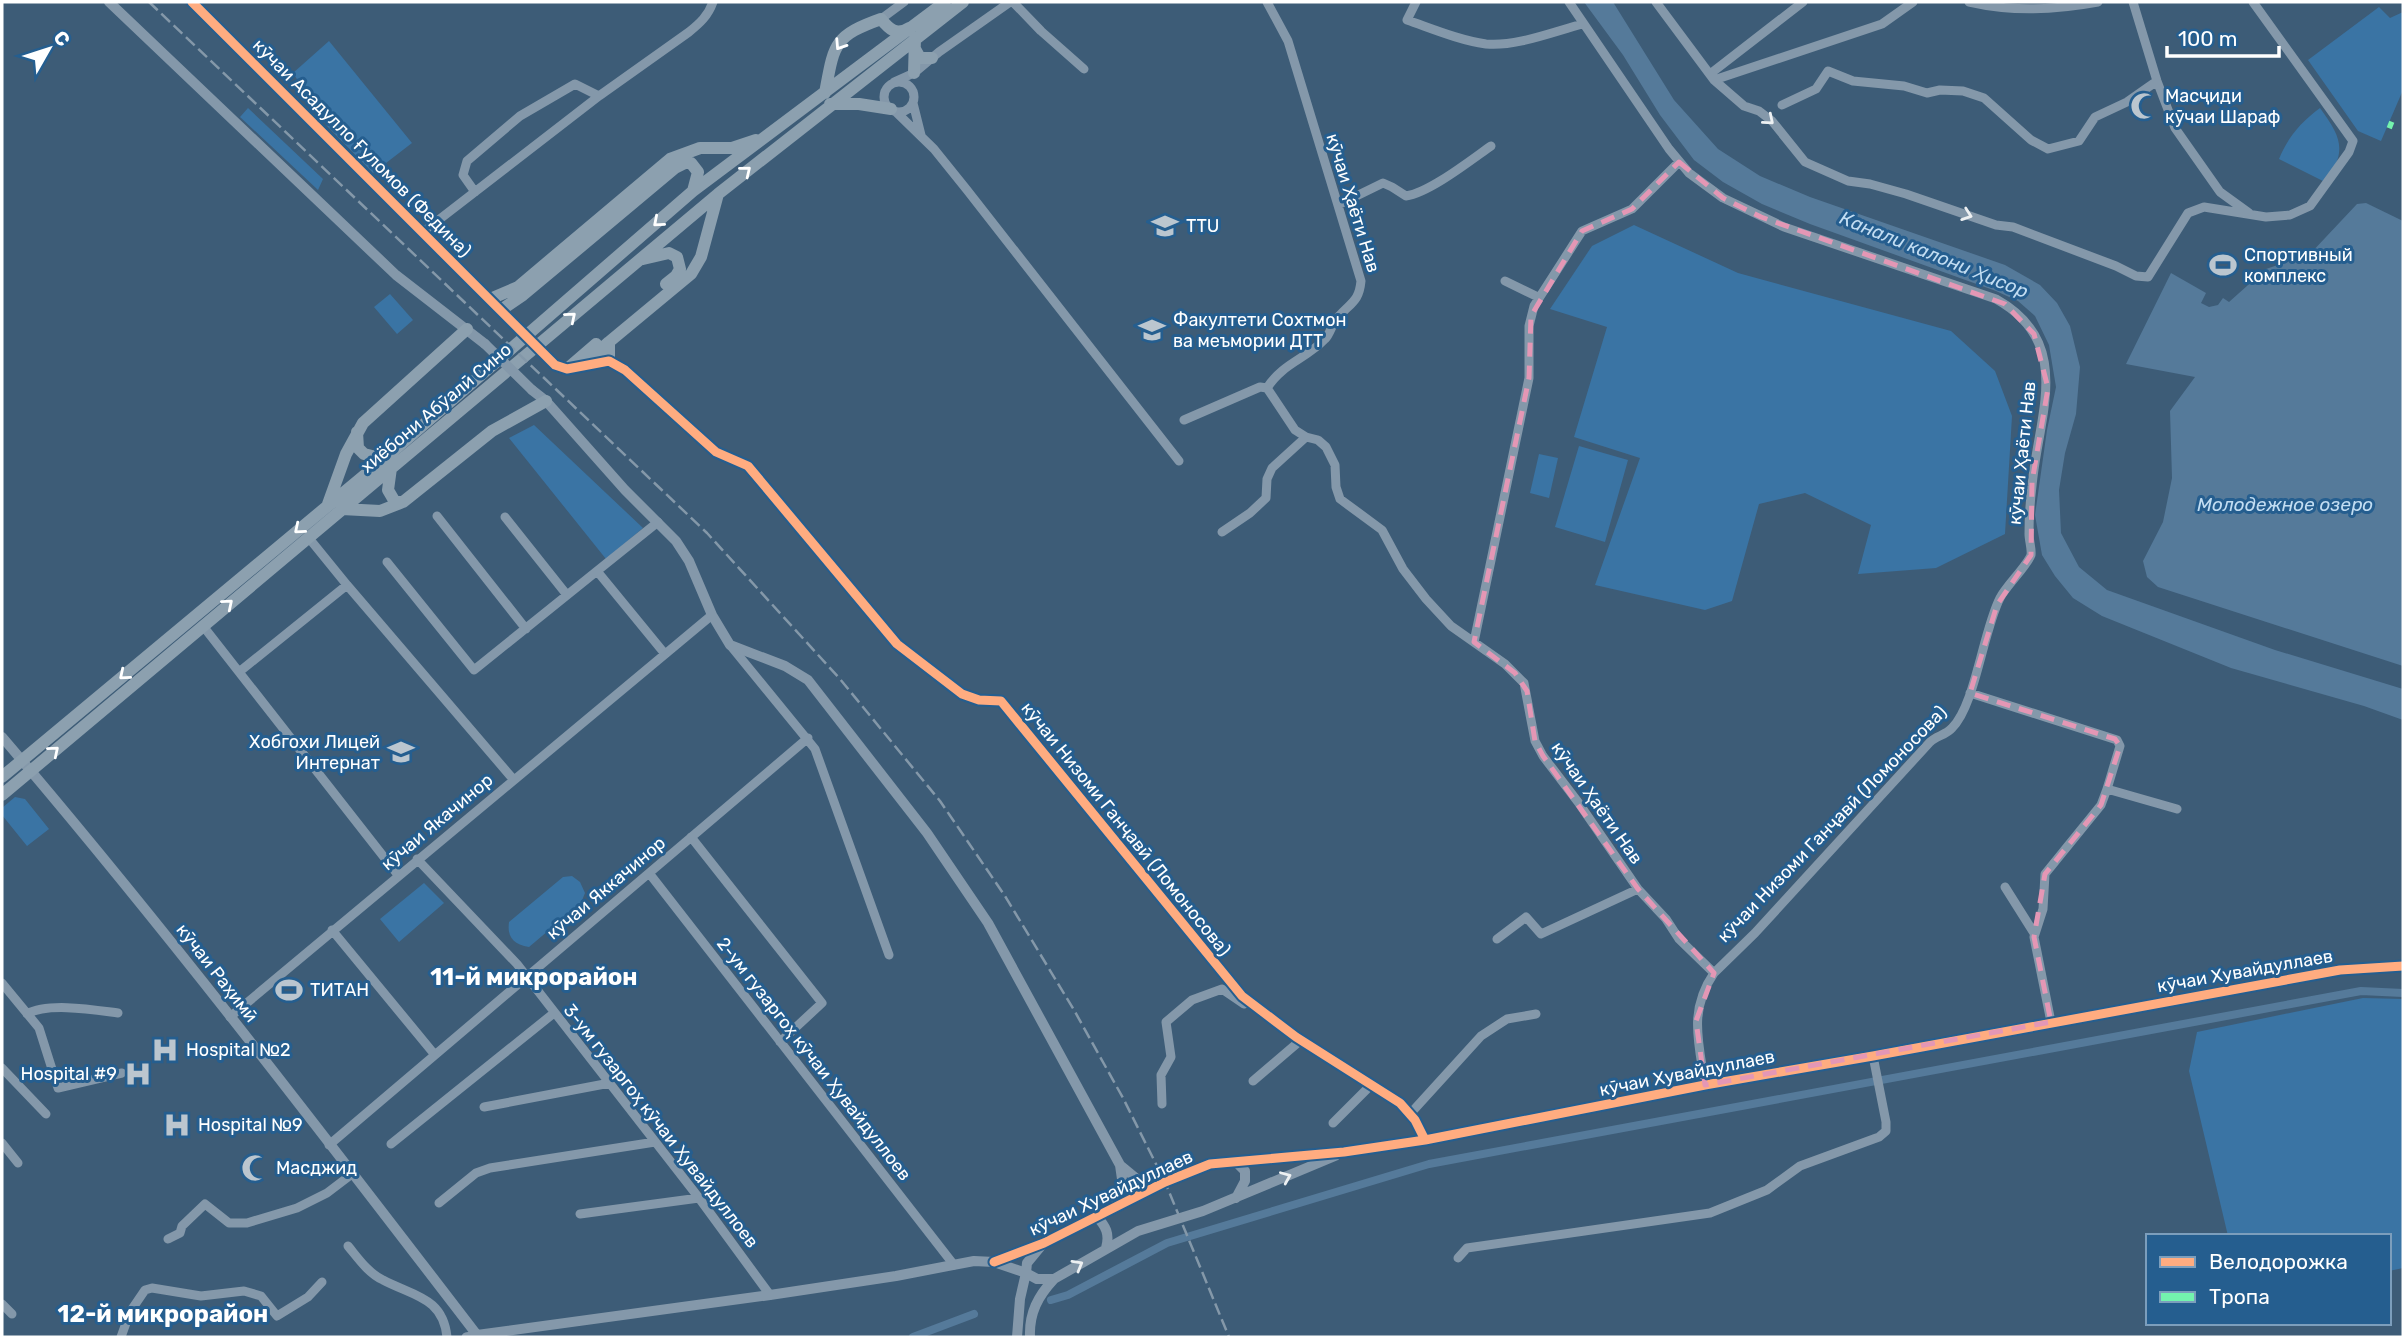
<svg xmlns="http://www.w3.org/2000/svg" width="2405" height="1339" font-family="Rubik,sans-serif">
<rect width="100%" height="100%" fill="#3d5c77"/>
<path fill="#3a74a4" d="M2379,7L2390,18L2403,12V90L2381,141L2358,131L2308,60Z
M329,41L412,143L373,173L327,126L293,73Z
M248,108L323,179L318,190L240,117Z
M2320,108C2341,137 2348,151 2325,182L2279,159C2288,137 2301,122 2320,108Z
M1634,225L1738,273L1951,331L1995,371L2012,416L2005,534L1936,568L1858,574L1871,525L1805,493L1759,504L1732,601L1705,610L1595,585L1640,458L1574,437L1607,327L1550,309L1592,246Z
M390,294L413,320L397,334L374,307Z
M534,425L643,528L606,559L509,438Z
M1579,446L1628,460L1605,542L1555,527Z
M1539,454L1558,458L1549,498L1530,493Z
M15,797L25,799L49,829L27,846L2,815V808Z
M572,876L580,882L585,893L581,903L529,947C513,944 507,937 509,922L563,877Z
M424,883L444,903L399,942L380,919Z
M2363,998L2403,999V1268L2389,1271V1236H2228L2189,1071L2197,1032Z"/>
<path fill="#557a9a" d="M1584,2H1613L1674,100L1718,149L1760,176L1810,197L2005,265L2040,285L2057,303L2070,326L2080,367L2076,414L2065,453L2059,490L2061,533L2079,567L2107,590L2275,650L2403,689V720L2364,706L2231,668L2102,616L2073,598L2055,576L2042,555L2035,515L2047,430L2056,387L2049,345L2035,316L2018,301L1996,291L1810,224L1762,204L1723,182L1694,160L1660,115L1623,55Z
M2366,203L2403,221V666L2158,587L2147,577L2143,561L2163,522L2172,478L2170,411L2195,377L2126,364L2171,273L2206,293L2201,303L2209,307L2218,305L2223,298L2229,302L2266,269L2310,254L2357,204Z"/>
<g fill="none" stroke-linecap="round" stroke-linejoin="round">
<path stroke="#557a9a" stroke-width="8" d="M1051,1300L1068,1295L1167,1243L1429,1164L2361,991L2403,993
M913,1337L974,1314"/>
<path stroke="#8498aa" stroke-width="9" d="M1013,2L1041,31L1084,69
M1267,2L1288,41L1361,281C1359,301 1352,302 1339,316C1332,322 1331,333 1325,339C1306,359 1283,363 1267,388L1295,430L1306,437L1318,440L1326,447L1335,465L1336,487L1340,499L1382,530L1403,569L1426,599L1451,626L1505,664L1524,683L1535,741L1543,756L1578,802L1638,889L1666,919L1679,939L1714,973C1688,1011 1699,1043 1705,1085
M1416,2L1407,20C1433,29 1459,40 1486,44C1516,47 1555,31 1583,24
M1569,2L1669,149L1689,173L1723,198L1784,227L1996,299C2075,343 2038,416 2032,486C2030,502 2029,518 2029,534C2029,540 2032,550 2031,555C2027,566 2006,586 2000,598C1983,631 1975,706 1952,728C1946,735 1936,736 1930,742L1755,933L1714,973
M1656,2L1714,80L1744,106L1759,111L1772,121L1805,162L1848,181L1870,184L1906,194L1996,225L2013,227L2116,266L2136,276L2148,277L2188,213L2204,207L2266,217L2290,215L2310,206L2349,152L2353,141L2253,2
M1969,2C2013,12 2054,10 2098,2
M2133,2L2157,81L2175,128L2220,192L2249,213
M881,19L904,2
M1710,74L1803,2
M1714,80L1882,24L1913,2
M884 97a15 15 0 1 1 30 0a15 15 0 1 1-30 0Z
M894,82L914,73L939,52L1010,2
M913,103L921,135
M1782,105L1816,89L1828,71L1853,81L1904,86L1927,93L1940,90L1963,91L1984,98L2031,140L2048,149L2079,141L2095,117L2127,102L2157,81
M896,112L934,149L967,190L1179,461
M475,192L463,175L467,161L520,116L575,84L599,96
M1338,205L1383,183L1392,187L1406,196C1429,193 1471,160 1491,146
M423,232L599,96L689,32C700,23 708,16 713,2
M1505,281L1538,297
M1184,420L1260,387L1267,388
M437,516L526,629
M505,517L567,595
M1222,532L1250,513L1266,498L1267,479L1272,468L1306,437
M308,537L347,585L513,779
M387,562L474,670L597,571L665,654
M597,571L658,522
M203,626L398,875
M1474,642L1529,378V326L1534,306L1582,231L1632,209L1679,162
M730,645L815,749L889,955
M239,672L347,585
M1970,693L2117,740L2120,746L2107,789
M691,837L822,1003L780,1042
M417,859L517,964L699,1198L770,1295
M649,873L954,1265
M2005,887L2034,933
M332,930L435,1055
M1497,939L1526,917L1541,934L1638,889
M2,983L39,1028L58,1088L122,1073
M27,1014C48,1002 95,1010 118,1013
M230,1017L712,615
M2051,1022L2034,937L2043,909L2045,874L2101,805L2107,789L2177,809
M2,1068L46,1114
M1253,1081L1301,1040
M1162,1104L1161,1075L1171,1057L1166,1022L1192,1000L1222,989L1244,1004L1249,1002
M484,1107L610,1083
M1410,1114L1481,1036L1507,1019L1536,1014
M1333,1123L1371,1085
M2,1143L18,1163
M391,1144L554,1013
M329,1145L808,738
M439,1203L476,1173L490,1168L655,1142
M580,1214L699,1198
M168,1239L180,1233L182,1226L205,1204L229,1223H247L297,1208L327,1193L352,1174
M348,1246C358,1258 368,1273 383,1280C413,1296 443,1297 447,1337
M1458,1258L1467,1248L1710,1213L1767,1190L1800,1166L1879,1137L1886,1131V1122L1873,1056
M2,1304L12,1314
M121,1337L130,1312L145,1290L152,1288L201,1296L244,1291L261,1296L277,1316L308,1297L322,1282
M466,1337L477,1335"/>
<path stroke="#8498aa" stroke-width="10" d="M109,2L396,275L485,344
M192,2L506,316
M555,365L567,369L609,361L625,370L716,452L748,466L897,644L962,694L979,700L1001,701L1242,996L1296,1037L1400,1103L1415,1120L1425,1140
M532,390L546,401L625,490L676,541L689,561L712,615L730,645L785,666L808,680L927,833L988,923L1120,1165L1143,1184L1159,1183
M2,737C167,930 322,1133 477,1335L770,1295L896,1276L974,1261L994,1262L1026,1273L1020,1299L1017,1337
M1236,1198L1245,1181V1171L1236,1162
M1115,1207L1123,1186L1120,1165
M1096,1216C1106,1226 1110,1234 1106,1248
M1041,1246L1027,1263L1026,1273L1037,1279H1054L1138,1231L1203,1211L1335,1156
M994,1262L1044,1243L1165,1182L1210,1164L1344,1152L1425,1140L1705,1085L1873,1056L2340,970L2403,966
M1030,1337C1029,1313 1038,1296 1054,1279"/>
<path stroke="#8ca0af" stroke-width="12" d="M915,49L920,58H932
M914,73L915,38
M825,93C834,45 833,36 881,19C889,29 896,36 909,28
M830,104H859L891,109
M643,259L669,253L677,257L680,269L676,276L666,284
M490,299L518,287L670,159L700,148H732L756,140
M501,310L523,295L675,168L685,163H691L698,172L693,191
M609,342V361
M585,364L609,342L691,274L701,257L718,194
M567,369L596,344
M357,432L358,448L364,454L384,459
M391,468L388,490L395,502H403
M328,504L346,454L363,423L467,329
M342,509L380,511L403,502L492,431L546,401
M2,777L384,459L693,191L945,2
M2,795L718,194L963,2"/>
<path stroke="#8498a9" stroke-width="2.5" stroke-dasharray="12 5" stroke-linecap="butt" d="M149,2L707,533L840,679L940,801L1005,896L1074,1010L1123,1098L1165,1182L1229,1337"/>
<path stroke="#8498aa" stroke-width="10" d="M508,318L555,365
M485,344L532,390"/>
<path stroke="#73f3ae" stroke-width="7" stroke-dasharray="14 7" stroke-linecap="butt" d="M2388,124L2393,126"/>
<defs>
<path id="cycleway" d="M192,2L555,365L567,369L609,361L625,370L716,452L748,466L897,644L962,694L979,700L1001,701L1242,996L1296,1037L1400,1103L1415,1120L1425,1140
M994,1262L1044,1243L1165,1182L1210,1164L1344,1152L1425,1140L1705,1085L1873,1056L2340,970L2403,966"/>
</defs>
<use href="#cycleway" stroke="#255e8f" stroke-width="13"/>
<use href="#cycleway" stroke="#ffac80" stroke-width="9"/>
</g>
<defs><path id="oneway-chevron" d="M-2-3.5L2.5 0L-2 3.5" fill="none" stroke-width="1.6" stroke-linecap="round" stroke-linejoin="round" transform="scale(1.75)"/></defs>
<g stroke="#fff">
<use href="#oneway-chevron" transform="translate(840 45) rotate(123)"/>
<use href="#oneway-chevron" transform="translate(746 171) rotate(-39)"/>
<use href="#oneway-chevron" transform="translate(658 222) rotate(139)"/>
<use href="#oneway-chevron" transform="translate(571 317) rotate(-40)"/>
<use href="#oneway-chevron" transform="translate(299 529) rotate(140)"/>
<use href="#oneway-chevron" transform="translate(228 604) rotate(-40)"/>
<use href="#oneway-chevron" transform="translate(124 675) rotate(140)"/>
<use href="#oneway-chevron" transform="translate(54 751) rotate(-40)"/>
</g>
<g stroke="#edf0f2">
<use href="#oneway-chevron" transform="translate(1769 120) rotate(40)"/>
<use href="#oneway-chevron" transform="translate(1967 215) rotate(19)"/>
<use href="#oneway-chevron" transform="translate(1286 1177) rotate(-23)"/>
<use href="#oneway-chevron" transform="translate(1078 1265) rotate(-30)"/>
</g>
<path fill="none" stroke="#e497b5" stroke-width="5" stroke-dasharray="14 9" stroke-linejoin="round" d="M1679,162L1723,198L1761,217L2005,304L2034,334L2048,388L2032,482L2031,555L1997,605L1970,693L2115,739L2120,746L2101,805L2045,874L2034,937L2051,1022L1705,1085L1696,1021L1714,973L1638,889L1543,756L1535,741L1527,691L1515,673L1474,642L1529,378L1531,316L1582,231L1632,209Z"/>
<defs>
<symbol id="mosque-bare" viewBox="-9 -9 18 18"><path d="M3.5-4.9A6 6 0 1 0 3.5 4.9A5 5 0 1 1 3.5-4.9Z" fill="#bbc6cf" stroke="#255e8f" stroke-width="2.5" paint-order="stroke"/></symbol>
<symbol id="university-bare" viewBox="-9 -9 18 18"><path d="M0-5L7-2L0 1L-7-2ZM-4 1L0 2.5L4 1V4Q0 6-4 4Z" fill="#bbc6cf" stroke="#255e8f" stroke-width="2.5" paint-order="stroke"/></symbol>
<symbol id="stadium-bare" viewBox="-9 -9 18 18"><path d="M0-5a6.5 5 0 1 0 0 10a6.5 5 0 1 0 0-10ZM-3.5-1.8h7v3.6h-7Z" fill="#bbc6cf" stroke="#255e8f" stroke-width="2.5" paint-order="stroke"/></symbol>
<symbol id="school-bare" viewBox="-9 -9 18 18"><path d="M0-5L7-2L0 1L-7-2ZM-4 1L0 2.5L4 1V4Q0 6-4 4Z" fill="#bbc6cf" stroke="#255e8f" stroke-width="2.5" paint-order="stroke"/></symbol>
<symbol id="hospital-bare" viewBox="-9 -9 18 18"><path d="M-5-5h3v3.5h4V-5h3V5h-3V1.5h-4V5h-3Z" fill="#bbc6cf" stroke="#255e8f" stroke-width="2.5" paint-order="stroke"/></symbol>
</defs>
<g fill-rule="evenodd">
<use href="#mosque-bare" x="2125" y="87" width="38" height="38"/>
<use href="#university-bare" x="1146" y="207" width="38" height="38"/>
<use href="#stadium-bare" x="2204" y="246" width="38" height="38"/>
<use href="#university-bare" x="1133" y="311" width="38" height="38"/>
<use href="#school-bare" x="382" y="733" width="38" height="38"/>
<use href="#stadium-bare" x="270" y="971" width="38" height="38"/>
<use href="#hospital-bare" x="146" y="1031" width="38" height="38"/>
<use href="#hospital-bare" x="119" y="1055" width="38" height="38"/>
<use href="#hospital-bare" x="158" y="1106" width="38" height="38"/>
<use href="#mosque-bare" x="236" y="1149" width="38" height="38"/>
</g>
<g text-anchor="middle" stroke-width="6" stroke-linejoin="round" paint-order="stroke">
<g font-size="18" fill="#fff" stroke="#255e8f" text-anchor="start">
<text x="2165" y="102">Масҷиди<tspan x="2165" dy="21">кӯчаи Шараф</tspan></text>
<text x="1186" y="232">TTU</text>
<text x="2244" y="261">Спортивный<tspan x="2244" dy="21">комплекс</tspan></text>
<text x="1173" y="326">Факултети Сохтмон<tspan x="1173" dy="21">ва меъмории ДТТ</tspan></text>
<text x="380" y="748" text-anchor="end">Хобгохи Лицей<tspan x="380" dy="21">Интернат</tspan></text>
<text x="310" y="996">ТИТАН</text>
<text x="186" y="1056">Hospital №2</text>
<text x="117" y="1080" text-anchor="end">Hospital #9</text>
<text x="198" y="1131">Hospital №9</text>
<text x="276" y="1174">Масджид</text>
</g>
<g font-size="18" fill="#fff" stroke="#255e8f">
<text transform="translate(362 148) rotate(45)" y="6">кӯчаи Асадулло Ғуломов (Федина)</text>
<text transform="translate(1353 203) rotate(73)" y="6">кӯчаи Ҳаёти Нав</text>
<text transform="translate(436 408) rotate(-40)" y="6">хиёбони Абӯалӣ Сино</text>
<text transform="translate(2022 453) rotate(-84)" y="6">кӯчаи Ҳаёти Нав</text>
<text transform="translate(1597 803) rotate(55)" y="6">кӯчаи Ҳаёти Нав</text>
<text transform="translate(437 822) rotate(-40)" y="6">кӯчаи Якачинор</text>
<text transform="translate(1832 824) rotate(-46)" y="6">кӯчаи Низоми Ганҷавӣ (Ломоносова)</text>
<text transform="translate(1126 829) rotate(51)" y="6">кӯчаи Низоми Ганҷавӣ (Ломоносова)</text>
<text transform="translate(606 888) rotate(-40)" y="6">кӯчаи Яккачинор</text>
<text transform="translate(2245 971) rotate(-10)" y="6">кӯчаи Хувайдуллаев</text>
<text transform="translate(217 973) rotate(52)" y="6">кӯчаи Раҳимӣ</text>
<text transform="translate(814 1059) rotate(52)" y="6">2-ум гузаргоҳ кӯчаи Ҳувайдуллоев</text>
<text transform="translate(1687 1073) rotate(-11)" y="6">кӯчаи Хувайдуллаев</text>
<text transform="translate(661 1126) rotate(52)" y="6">3-ум гузаргоҳ кӯчаи Ҳувайдуллоев</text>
<text transform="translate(1111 1193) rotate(-25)" y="6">кӯчаи Хувайдуллаев</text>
</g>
<g font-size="19" font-style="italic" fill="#c2ddf2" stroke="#255e8f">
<text transform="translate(1934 254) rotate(22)" y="7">Канали калони Ҳисор</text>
<text x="2285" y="511">Молодежное озеро</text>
</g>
<g font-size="24" font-weight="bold" fill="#fff" stroke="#255e8f">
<text x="534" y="985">11-й микрорайон</text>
<text x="163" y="1322">12-й микрорайон</text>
</g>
</g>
<rect width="2405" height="1339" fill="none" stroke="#ffffff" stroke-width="7"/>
<rect x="2146" y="1234" width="245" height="91" fill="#255e8f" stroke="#7c9ebc" stroke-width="2"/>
<rect x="2160" y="1257" width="35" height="10" fill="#ffac80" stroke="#7c9ebc" stroke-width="2"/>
<text x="2209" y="1269" font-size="21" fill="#ffffff">Велодорожка</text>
<rect x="2160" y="1292" width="35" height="10" fill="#73f3ae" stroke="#7c9ebc" stroke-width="2"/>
<text x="2209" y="1304" font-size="21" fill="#ffffff">Тропа</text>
<g transform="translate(49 49) rotate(51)" stroke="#255e8f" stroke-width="5" paint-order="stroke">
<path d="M0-5L12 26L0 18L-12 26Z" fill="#ffffff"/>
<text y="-10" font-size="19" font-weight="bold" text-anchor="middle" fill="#ffffff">С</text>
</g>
<path d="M2167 46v10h112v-10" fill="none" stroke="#ffffff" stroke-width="3.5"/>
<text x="2178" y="46" font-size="21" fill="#ffffff" stroke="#255e8f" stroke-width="5" paint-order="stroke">100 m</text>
</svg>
